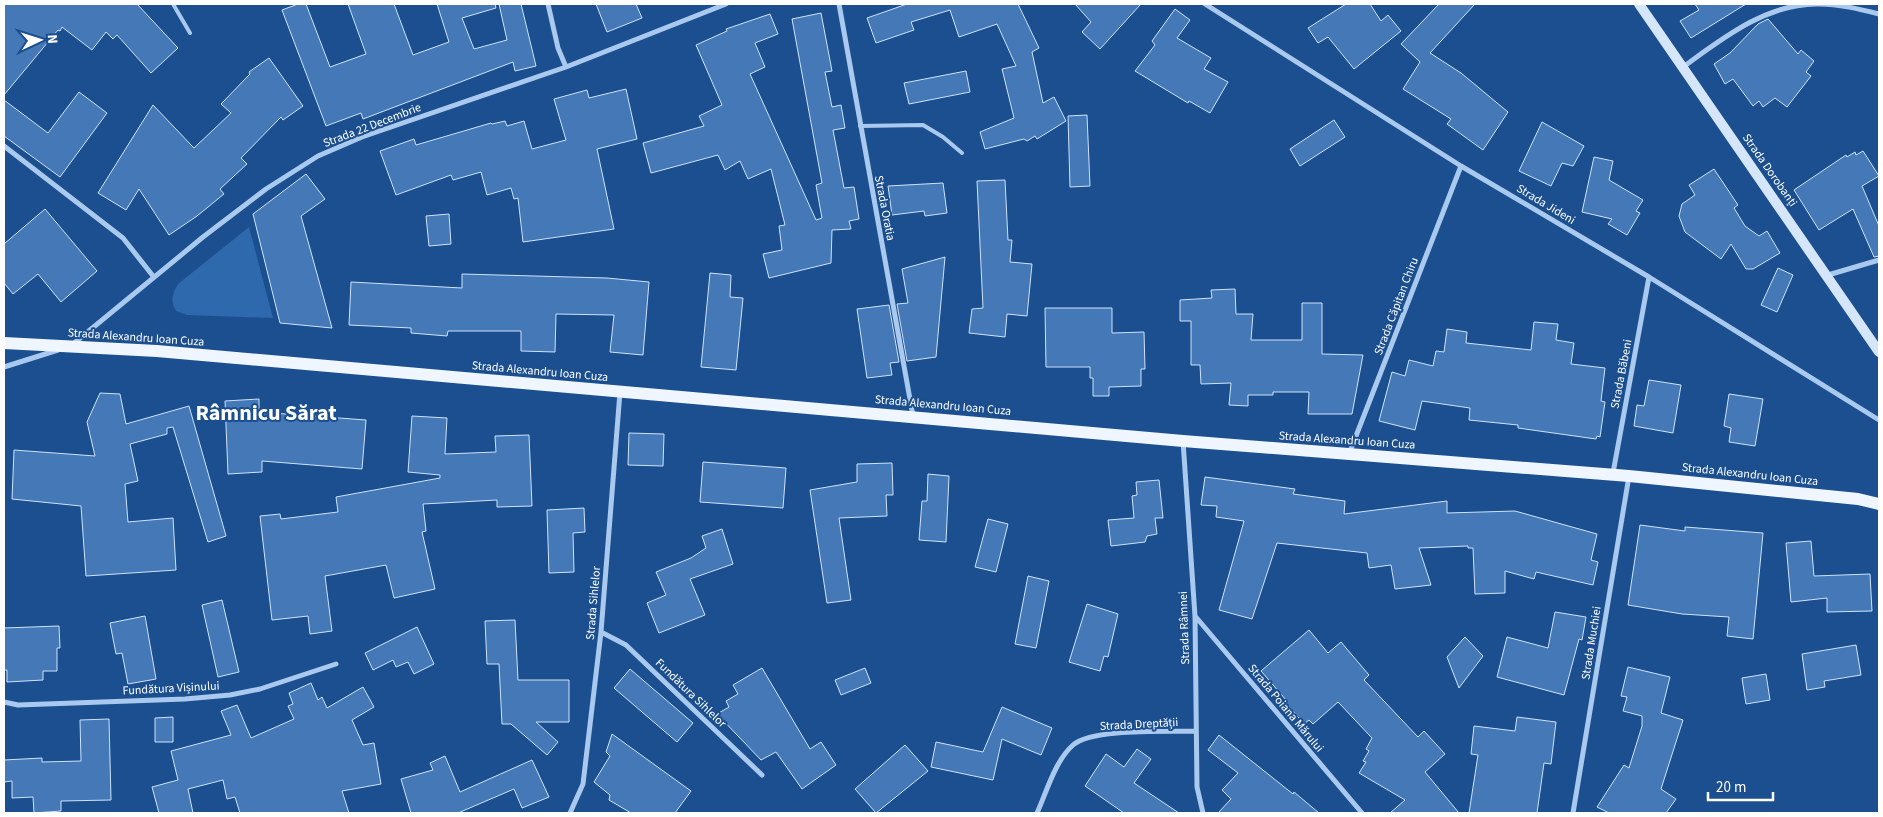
<svg xmlns="http://www.w3.org/2000/svg" width="1883" height="817" font-family="'Source Sans 3',sans-serif">
<rect width="100%" height="100%" fill="#1b4f8f"/>
<path fill="#2e69ad" d="M249,227L273,318L187,315L176,311C170,300 172,294 178,284Z"/>
<path fill="#4478b7" stroke="#cfe3fa" d="M4,4H137L178,48L151,73L117,35L113,39L106,32L92,50L62,27L60,31L58,30L4,95Z
M298,4H306L330,67L366,54L348,4H394L413,55L449,42L437,4H495L496,8L462,18L474,49L507,40L499,4H521L536,66L515,71L513,62L363,119L361,113L326,126L282,10Z
M596,4H636L642,18L607,32Z
M907,4H1018L1039,48L1032,52L1043,103L1054,97L1066,121L1037,139L1035,136L1027,141L1024,139L985,149L980,132L1014,118L1002,69L1016,66L997,24L959,37L950,10L911,22L914,30L876,43L867,18Z
M1075,4H1141L1100,49L1082,32L1091,22Z
M1346,4H1370L1381,21L1388,15L1401,31L1354,69L1328,37L1318,43L1308,28Z
M1439,4H1475L1430,53L1461,73L1508,112L1483,150L1447,124L1451,119L1403,89L1420,62L1401,44Z
M1695,4H1746L1691,38L1680,21L1699,10Z
M1175,9L1190,20L1177,38L1211,58L1204,69L1228,82L1210,113L1189,101L1188,103L1135,71L1155,45L1152,41Z
M821,13L832,71L825,72L832,107L841,105L845,128L833,130L844,188L854,187L859,219L849,221L851,229L832,230L831,263L769,278L763,254L782,250L779,226L785,225L771,169L748,179L740,161L725,170L718,155L651,173L643,143L704,126L699,116L722,105L696,45L727,31L726,29L770,14L778,34L755,43L765,67L750,74L816,220L822,218L816,185L822,183L792,19Z
M1768,19L1798,54L1801,50L1814,61L1806,72L1811,76L1787,107L1775,98L1763,107L1759,101L1753,106L1733,79L1725,84L1714,64L1730,53L1758,24Z
M269,58L303,106L283,120L281,117L241,158L247,164L220,189L224,194L197,216L169,235L139,189L126,210L98,193L153,105L194,148L231,113L221,104L250,74L249,72Z
M966,71L970,92L909,104L904,83Z
M626,89L637,139L597,149L614,229L523,242L518,198L514,199L511,188L487,195L481,172L453,180L451,175L396,195L380,151L414,139L416,145L491,123L492,124L505,121L507,126L524,121L532,149L566,140L554,99L587,90L589,98Z
M79,92L107,113L60,177L4,136V100L48,133Z
M1087,115L1090,186L1070,187L1068,116Z
M1334,120L1345,137L1300,166L1290,149Z
M1542,122L1584,146L1573,166L1562,163L1551,186L1519,171Z
M1863,151L1879,176L1862,186L1879,226V256L1874,257L1853,209L1819,230L1794,190L1846,155L1847,157L1855,152L1856,155Z
M1594,157L1613,161L1609,180L1643,200L1636,211L1640,213L1627,235L1608,224L1612,219L1582,212Z
M1714,169L1738,205L1734,208L1745,226L1759,236L1767,231L1780,253L1753,269H1746L1731,244L1721,259L1685,232L1679,216L1682,204L1695,195L1689,185Z
M306,174L325,199L301,216L332,328L280,323L253,214Z
M1005,180L1008,240H1012L1010,262L1032,264L1027,316L1007,314L1005,337L969,333L972,309L983,308L977,181Z
M943,183L947,213L925,216L924,211L892,215L888,186Z
M45,209L97,271L61,302L38,274L13,294L4,283V244Z
M449,214L451,244L429,246L426,216Z
M945,257L936,357L907,361L897,304L908,303L902,269Z
M1778,268L1793,275L1777,312L1761,305Z
M710,273L731,275L730,297L743,298L736,370L701,367Z
M462,274L607,278L649,282L643,355L610,352L614,315L556,314L555,352L521,351V331H448L447,336L411,333V328L349,325L351,282L462,288Z
M1235,289L1236,314H1253L1251,340H1302V303H1322V354L1363,355L1352,414H1308L1309,392H1273V395H1248V406L1229,405L1231,383L1201,384L1200,365H1191V321H1180V300L1212,298L1211,290Z
M889,305L899,362L890,363L892,375L867,378L857,309Z
M1045,308H1112V333L1144,332L1145,369H1141V386L1109,387V396H1093V378H1090V367H1046Z
M1534,322L1558,324L1556,340L1574,343L1571,364L1605,368L1601,401L1605,402L1600,437L1597,436L1596,439L1518,428V425L1469,420L1470,408L1422,401L1415,430L1379,421L1392,372L1405,376L1409,360L1433,366L1436,351L1444,352L1447,329L1467,332L1466,343L1531,350Z
M1649,380L1681,385L1673,433L1634,426L1637,405L1644,406Z
M100,393L120,394L126,424L189,406L226,536L208,542L173,427L167,428V434L130,444L138,481L125,484L128,522L173,518L176,570L86,576L81,506L12,499L14,450L95,456L87,422Z
M1729,394L1763,399L1755,446L1729,442L1731,428L1724,426Z
M259,399V412L366,420L362,469L262,461V472L228,474L225,401Z
M412,416L447,418L445,454L496,452L495,436L529,435L532,506L497,507V500L423,504L426,531L422,532L435,589L394,598L386,565L325,576L332,631L310,634L308,616L272,620L260,516L280,514L281,519L338,512L336,497L440,478V475L408,472Z
M629,433L664,434L663,466L628,465Z
M703,462L786,468L783,508L700,502Z
M892,463L893,495H886L887,516L839,518L851,600L827,603L810,490L857,482V464Z
M928,474L949,476L946,542L919,540L922,501H927Z
M1205,477L1295,489L1293,494L1345,501L1344,514L1447,501V513L1515,511L1597,534L1591,560L1598,562L1593,585L1536,572L1534,579L1505,571V593L1475,594L1473,548H1468V546L1419,548L1431,585L1395,589L1391,565L1369,568L1367,553L1277,543L1252,619L1219,610L1244,521L1216,517L1217,506L1201,505Z
M1159,480L1163,518H1155L1157,534L1147,536L1145,542L1111,546L1108,520L1134,518L1132,496L1137,495L1136,482Z
M584,508L585,532L573,533L574,572L549,573L547,510Z
M988,519L1008,524L996,572L975,567Z
M1640,525L1685,531V527L1763,533L1753,639L1727,636L1729,617L1682,614L1628,605Z
M722,529L733,564L690,579L705,615L659,633L647,603L666,595L656,572L691,558L706,548L702,536Z
M1811,541L1814,576L1870,574L1872,611L1827,612V598L1791,602L1786,543Z
M1028,576L1049,581L1036,648L1015,644Z
M222,600L239,672L218,677L202,605Z
M1087,604L1118,614L1108,657L1104,656L1100,671L1069,662Z
M1555,612L1586,617L1582,640L1579,639L1564,695L1497,677L1507,637L1548,648Z
M145,616L156,679L128,684L122,653L116,654L110,623Z
M515,620L518,680H569V722H536L558,742L547,755L511,724H502L499,664H487L485,621Z
M59,626L60,648H57V671H43V680L7,682V670H4V628Z
M417,627L434,664L414,674L408,662L396,667L393,660L373,670L365,653Z
M1309,630L1328,653L1341,642L1369,675L1364,680L1418,737L1424,731L1445,754L1425,772L1459,813H1390L1405,800L1359,773L1366,762L1363,761L1369,751L1366,749L1372,738L1338,702L1313,724L1309,720L1304,724L1285,702L1286,700L1261,671Z
M1465,637L1483,656L1459,688L1447,657Z
M1856,645L1861,675L1824,681L1825,687L1807,690L1802,654Z
M1628,667L1670,677L1661,713L1683,720L1661,789L1676,799L1666,813H1609L1597,807L1624,765L1629,768L1642,726V716L1623,711L1627,697L1621,696Z
M762,668L810,749L821,742L836,765L802,789L776,752L761,760L717,714L729,707L726,701L738,694L733,685Z
M865,668L871,683L841,695L835,680Z
M630,669L693,723L677,742L614,688Z
M1766,674L1770,700L1746,704L1742,678Z
M311,683L318,700L322,697L327,708L363,687L374,707L352,720L363,745L374,743L381,784L342,791L349,813H240L235,797L227,799L223,780L188,789L193,813H159L152,787L178,780L171,751L231,735L221,711L237,705L251,738L294,719L288,706L293,704L289,693Z
M1002,707L1052,728L1041,755L1002,739L993,780L931,767L936,742L983,752Z
M173,717V742H155V718Z
M1517,717L1556,722L1551,764L1544,763L1537,813H1469L1478,755L1471,754L1474,726L1515,731Z
M109,719L111,800L61,801V811L34,813L33,797L12,798V781L4,782V760L42,758V762L81,761L80,720Z
M612,734L691,791L675,813H631L609,800L610,795L594,782L610,756L606,752Z
M1219,735L1293,794L1294,792L1319,813H1218L1231,799L1222,790L1238,773L1208,750Z
M905,745L928,771L876,813L855,789Z
M1137,749L1151,759L1134,783L1179,813H1124L1085,786L1106,754L1124,767Z
M445,756L460,792L532,760L549,797L522,808L514,789L458,813H411L401,779L433,770L430,763Z"/>
<g fill="none" stroke-linecap="round" stroke-linejoin="round">
<path stroke="#a9c9ee" stroke-width="4" d="M173,4L190,33
M860,126L923,125L943,137L962,153"/>
<path stroke="#a9c9ee" stroke-width="5" d="M548,4L558,48L566,67
M839,4L913,416
M1205,4L1461,166L1649,277L1879,420
M1683,67C1723,38 1767,3 1819,4C1839,4 1859,9 1879,14
M4,146L123,238L153,276
M1828,275L1879,260
M73,344L203,237L266,189L318,156L362,137L566,67L726,4
M4,367L58,350
M1183,441L1195,616L1197,787L1203,813
M1349,454L1461,166
M1613,473L1649,277
M1195,616L1362,813
M601,632L626,645L762,775
M4,702L18,705L185,699L230,695L260,689L336,664
M570,813L583,784L601,632L620,392
M1037,813C1047,791 1055,761 1073,745C1092,728 1168,732 1195,731
M1573,813L1629,476"/>
<path stroke="#d6e6fa" stroke-width="10" d="M1639,4L1879,352"/>
<path stroke="#f0f6ff" stroke-width="12" d="M4,343L157,351L1183,441L1629,476L1858,499L1879,504"/>
</g>
<g text-anchor="middle" stroke-width="4" stroke-linejoin="round" paint-order="stroke">
<g font-size="12" fill="#fff" stroke="#1b4f8f">
<text transform="translate(372 125) rotate(-21)" y="4">Strada 22 Decembrie</text>
<text transform="translate(1770 170) rotate(55)" y="4">Strada Dorobanți</text>
<text transform="translate(1546 204) rotate(31)" y="4">Strada Jideni</text>
<text transform="translate(885 208) rotate(79)" y="4">Strada Oratia</text>
<text transform="translate(1396 306) rotate(-69)" y="4">Strada Căpitan Chiru</text>
<text transform="translate(136 337) rotate(4)" y="4">Strada Alexandru Ioan Cuza</text>
<text transform="translate(540 371) rotate(5)" y="4">Strada Alexandru Ioan Cuza</text>
<text transform="translate(1621 374) rotate(-79)" y="4">Strada Băbeni</text>
<text transform="translate(943 405) rotate(5)" y="4">Strada Alexandru Ioan Cuza</text>
<text transform="translate(1347 440) rotate(4)" y="4">Strada Alexandru Ioan Cuza</text>
<text transform="translate(1750 474) rotate(6)" y="4">Strada Alexandru Ioan Cuza</text>
<text transform="translate(593 603) rotate(-85)" y="4">Strada Sihlelor</text>
<text transform="translate(1184 628) rotate(-92)" y="4">Strada Râmnei</text>
<text transform="translate(1591 643) rotate(-81)" y="4">Strada Muchiei</text>
<text transform="translate(171 688) rotate(-3)" y="4">Fundătura Vișinului</text>
<text transform="translate(691 693) rotate(44)" y="4">Fundătura Sihlelor</text>
<text transform="translate(1286 708) rotate(50)" y="4">Strada Poiana Mărului</text>
<text transform="translate(1139 724) rotate(-3)" y="4">Strada Dreptății</text>
</g>
<g font-size="22" font-weight="bold" fill="#fff" stroke="#1b4f8f">
<text x="266" y="420">Râmnicu Sărat</text>
</g>
</g>
<rect width="1883" height="817" fill="none" stroke="#ffffff" stroke-width="10"/>
<g transform="translate(40 40) rotate(86)" stroke="#1b4f8f" stroke-width="4" paint-order="stroke">
<path d="M0-4L9 19L0 12L-9 19Z" fill="#ffffff"/>
<text y="-8" font-size="14" font-weight="bold" text-anchor="middle" fill="#ffffff">N</text>
</g>
<path d="M1708 792v8h65v-8" fill="none" stroke="#ffffff" stroke-width="2.5"/>
<text x="1716" y="792" font-size="15" fill="#ffffff" stroke="#1b4f8f" stroke-width="4" paint-order="stroke">20 m</text>
</svg>
